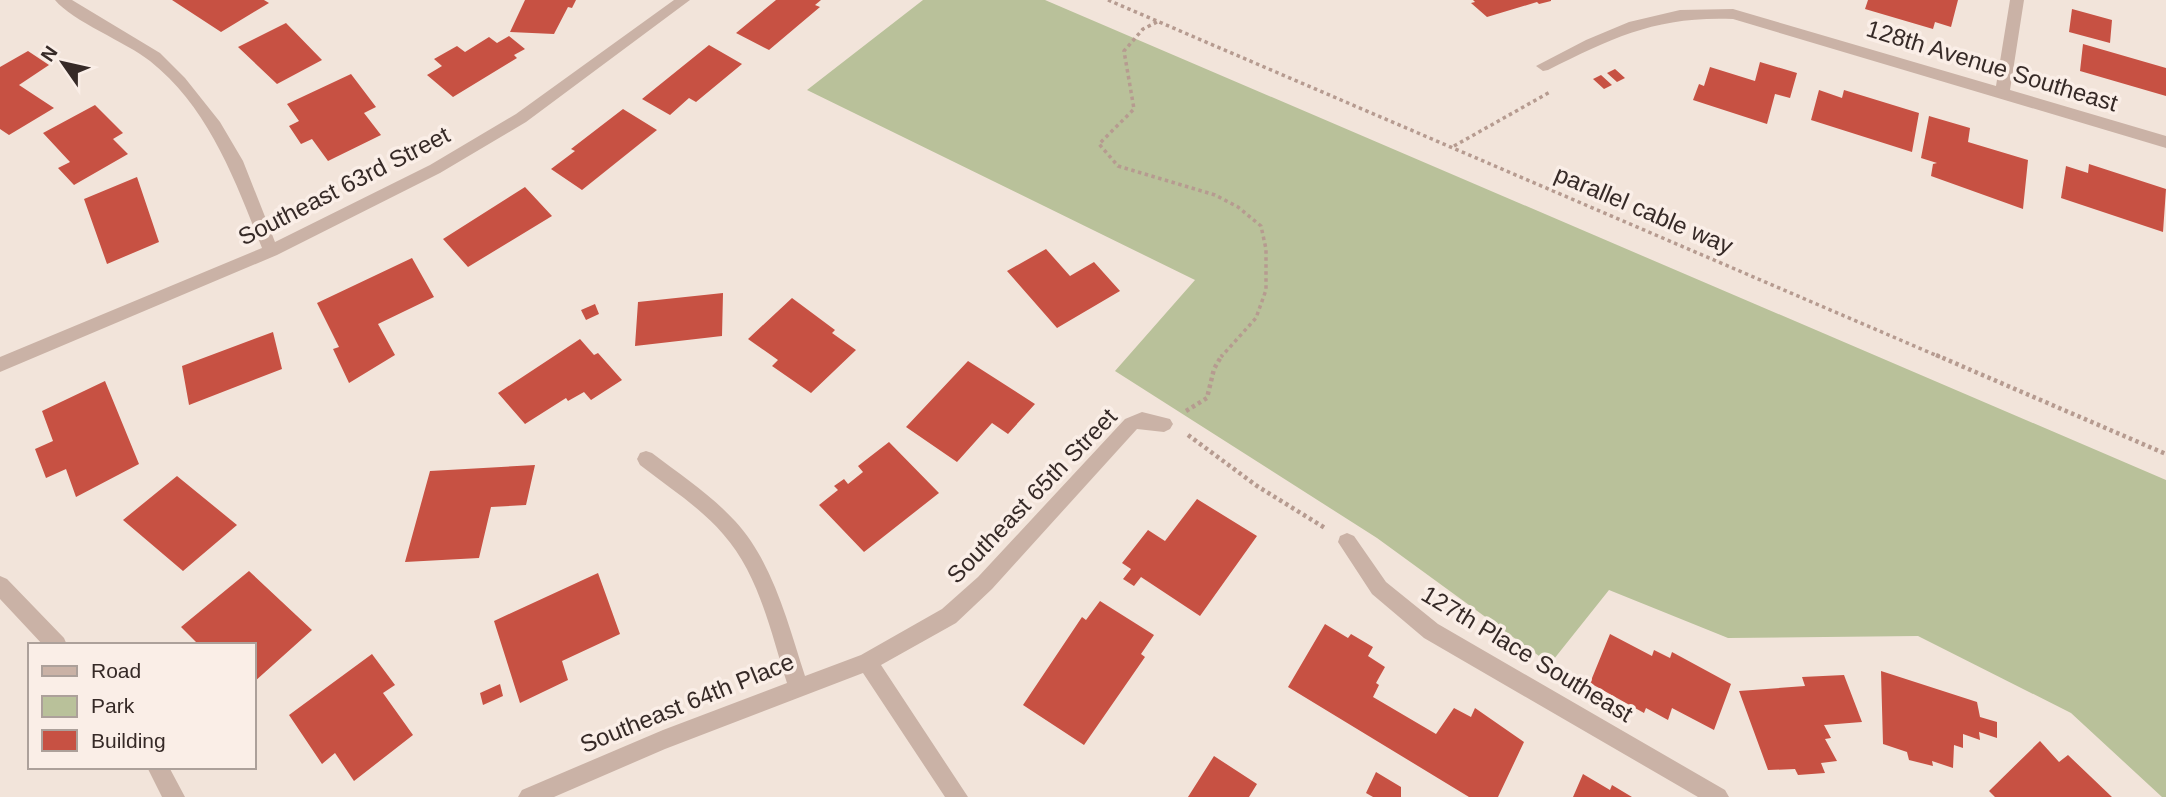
<svg xmlns="http://www.w3.org/2000/svg" width="2166" height="797" font-family="Helvetica,sans-serif">
<rect width="100%" height="100%" fill="#f2e4da"/>
<path fill="#b9c19a" d="M923,0H1045L2166,480V797H2162L2071,713L1918,636L1728,638L1609,590L1550,664L1377,538L1115,371L1195,280L807,90Z"/>
<path fill="#c75143" d="M172,0H264L269,3L221,32Z
M525,0H576L572,8L568,7L554,34L510,32Z
M776,0H821L815,5L820,7L769,50L736,33Z
M1473,0H1551V1L1539,4L1537,2L1487,17L1471,3L1475,2Z
M1868,0H1958L1951,27L1935,22L1933,29L1865,9Z
M2072,9L2112,20L2110,43L2069,32Z
M286,23L322,60L277,84L238,47Z
M509,36L525,49L514,55L517,58L453,97L427,75L442,66L434,59L457,46L465,52L489,37L497,43Z
M2083,44L2166,68V96L2080,71Z
M709,45L742,64L696,102L689,98L670,115L642,99Z
M28,51L49,65L19,85L54,108L9,135L0,129V67Z
M1760,62L1797,73L1790,98L1775,94L1767,124L1693,100L1699,84L1704,86L1710,67L1755,81Z
M1615,69L1625,78L1617,82L1607,73Z
M351,74L376,107L364,113L381,135L328,161L312,139L301,144L289,126L299,121L287,104Z
M1601,75L1612,85L1604,89L1593,79Z
M1819,90L1842,98L1844,90L1919,113L1912,152L1811,120Z
M95,105L123,133L113,139L128,154L74,185L58,168L70,162L43,133Z
M623,109L657,130L582,190L551,169L575,151L571,149Z
M1929,116L1970,128L1968,142L2028,160L2023,209L1931,176L1933,164L1937,163L1921,158Z
M2089,164L2166,189L2163,232L2061,198L2066,166L2088,173Z
M137,177L159,242L107,264L84,199Z
M525,187L552,216L468,267L443,239Z
M1046,249L1070,276L1094,262L1120,291L1057,328L1007,271Z
M412,258L434,297L378,324L395,355L349,383L333,349L339,347L317,303Z
M723,293L722,336L635,346L638,302Z
M792,298L835,330L832,333L856,350L811,393L772,366L778,360L748,339Z
M595,304L599,314L586,320L581,310Z
M273,332L282,369L189,405L182,366Z
M580,339L594,355L598,353L622,380L591,400L584,392L568,401L566,398L525,424L498,393Z
M968,361L1035,404L1008,434L992,423L957,462L906,427Z
M105,381L139,464L76,497L66,469L46,478L35,449L53,441L42,411Z
M889,442L939,493L864,552L819,505L838,490L834,486L844,479L848,484L863,472L858,466Z
M535,465L526,505L491,507L479,558L405,562L430,471Z
M177,476L237,525L183,571L123,520Z
M1197,499L1257,536L1200,616L1141,577L1134,586L1123,579L1131,569L1122,563L1148,530L1165,541Z
M249,571L312,630L254,682V645H199L181,627Z
M598,573L620,634L562,661L568,680L520,703L494,621Z
M1100,601L1154,635L1141,654L1145,657L1084,745L1023,705L1082,617L1086,620Z
M1325,624L1348,638L1351,634L1373,647L1368,656L1385,667L1376,683L1379,685L1373,697L1436,734L1454,708L1471,717L1475,708L1524,742L1498,797H1469L1288,687Z
M1610,634L1652,656L1654,650L1670,658L1672,652L1731,684L1714,730L1672,708L1668,720L1646,708L1644,713L1590,683Z
M372,654L395,685L383,693L413,735L354,781L335,753L322,764L289,715Z
M1881,671L1977,702L1980,717L1997,722V738L1979,732L1980,740L1963,734V748L1954,745L1953,768L1932,761L1933,766L1909,760L1907,752L1883,744Z
M1844,675L1862,722L1824,725L1831,738L1825,739L1837,761L1821,763L1825,773L1798,775L1795,769L1768,770L1739,691L1805,686L1802,677Z
M500,684L503,696L483,705L480,693Z
M2040,741L2059,762L2068,755L2112,797H1995L1989,791Z
M1214,756L1257,784L1249,797H1188Z
M1376,772L1401,787V797H1373L1366,793Z
M1583,774L1610,790L1612,785L1632,797H1573Z"/>
<g fill="none" stroke-linecap="round" stroke-linejoin="round">
<path stroke="#b69b90" stroke-width="3.5" stroke-dasharray="3.5 3.5" stroke-linecap="butt" d="M1108,0L1940,357
M1157,22L1143,29L1124,51L1134,109L1099,144L1118,166L1215,195L1238,207L1261,226L1266,249V290L1256,318L1221,357
M1454,146L1550,92"/>
<path stroke="#b69b90" stroke-width="4.5" stroke-dasharray="3.5 3.5" stroke-linecap="butt" d="M1936,355L2166,454
M1186,411L1207,398L1214,369L1222,355
M1188,435L1257,486L1325,528"/>
<path fill="#cab2a6" fill-rule="evenodd" d="M55,0H72L160,53L185,78L220,122L243,161L275,242L430,165L516,114L674,0H690L526,122L440,173L277,255L0,372V357L262,248C235,180 209,108 150,61C126,42 72,21 55,0Z
M2010,0H2024L2010,90L2166,136V148L1733,19C1657,16 1614,37 1548,70L1543,71L1536,66L1586,40L1629,22L1680,10L1733,9L1996,86Z
M1142,412L1170,419L1173,424L1170,429L1164,432L1137,429L992,589L956,623L881,665L968,797H945L863,673L665,749L554,797H518L522,790L663,730L787,683C771,633 759,574 723,534C700,507 668,487 640,465L637,459L640,453L646,451L652,453C681,475 711,495 735,521C773,562 788,624 805,676L861,655L942,609L978,577L1125,419Z
M1347,533L1354,536L1386,582L1438,624L1725,790L1729,797H1698L1424,638L1372,594L1338,542L1340,536Z
M0,576L7,579L64,638L67,645H43L0,599Z
M147,767H169L185,797H162Z"/>
</g>
<g text-anchor="middle" stroke-width="7" stroke-linejoin="round" paint-order="stroke">
<g font-size="24" fill="#362a27" stroke="#faeee7">
<text transform="translate(1992 66) rotate(17)" y="8">128th Avenue Southeast</text>
<text transform="translate(344 186) rotate(-27)" y="8">Southeast 63rd Street</text>
<text transform="translate(1644 210) rotate(23)" y="8">parallel cable way</text>
<text transform="translate(1032 496) rotate(-46)" y="8">Southeast 65th Street</text>
<text transform="translate(1527 654) rotate(31)" y="8">127th Place Southeast</text>
<text transform="translate(687 703) rotate(-22)" y="8">Southeast 64th Place</text>
</g>
</g>
<rect x="28" y="643" width="228" height="126" fill="#faeee7" stroke="#aca09a" stroke-width="2"/>
<rect x="42" y="666" width="35" height="10" fill="#cab2a6" stroke="#aca09a" stroke-width="2"/>
<text x="91" y="678" font-size="21" fill="#362a27">Road</text>
<rect x="42" y="696" width="35" height="21" fill="#b9c19a" stroke="#aca09a" stroke-width="2"/>
<text x="91" y="713" font-size="21" fill="#362a27">Park</text>
<rect x="42" y="730" width="35" height="21" fill="#c75143" stroke="#aca09a" stroke-width="2"/>
<text x="91" y="748" font-size="21" fill="#362a27">Building</text>
<g transform="translate(63 63) rotate(304)" stroke="#faeee7" stroke-width="5" paint-order="stroke">
<path d="M0-5L12 26L0 18L-12 26Z" fill="#362a27"/>
<text y="-10" font-size="19" font-weight="bold" text-anchor="middle" fill="#362a27">N</text>
</g>
</svg>
